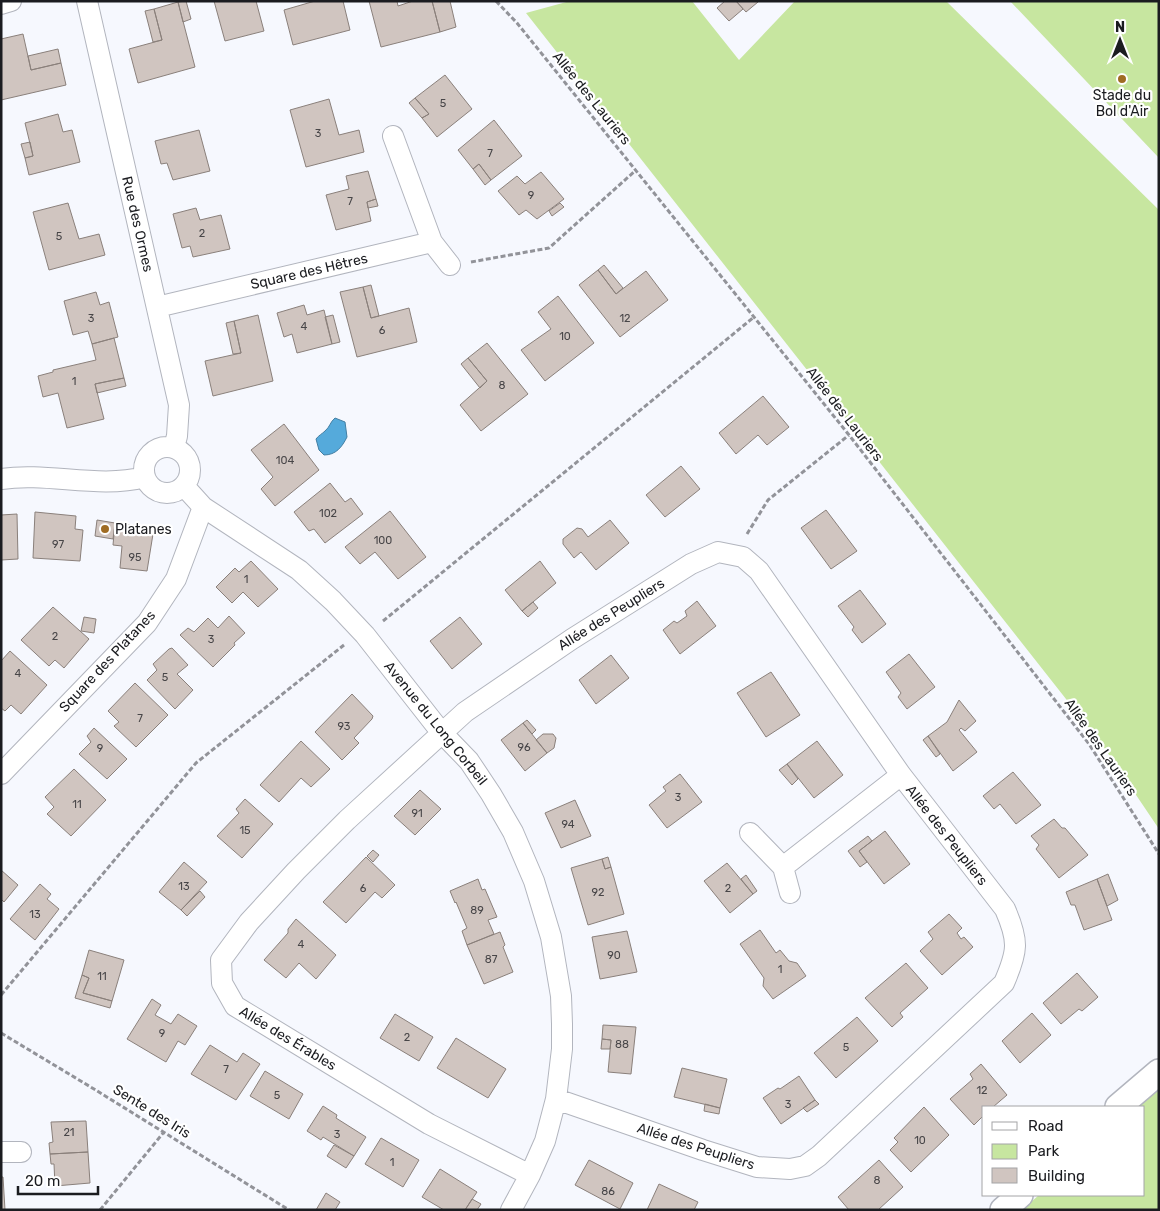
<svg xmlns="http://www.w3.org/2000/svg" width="1160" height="1211" font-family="Rubik,sans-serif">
<rect width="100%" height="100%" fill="#f6f8fe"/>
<path fill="#c7e6a0" d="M570,1H692L739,60L795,1H946L1159,210V829L1103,746L526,13Z
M1010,1H1159V158Z
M1159,1088V1210H1022L1039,1195H1144V1107H1137Z"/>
<path fill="#55aadb" stroke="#447fa3" d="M335,418L345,422L347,437C342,447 336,455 324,455L319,450L316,439C319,435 322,434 325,431C330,427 330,422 335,418Z"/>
<path fill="#d0c5c0" stroke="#8a807b" d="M186,1L191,19L183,22L178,2Z
M214,1H256L264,31L225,41Z
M315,1H343L350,30L293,45L284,10Z
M369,1H397L398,6L413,1H432L440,32L381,47Z
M432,1H450L456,27L440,32Z
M725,1H736L743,9L729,21L717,8Z
M736,1H757L758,2L746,12Z
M178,2L195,67L138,83L129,49L162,40L154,9Z
M154,9L162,40L153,42L145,11Z
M23,34L31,70L61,63L66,85L1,100V39Z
M58,49L61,63L31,70L28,56Z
M445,75L472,109L437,137L422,118L429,114L415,98Z
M415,98L429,114L422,118L409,103Z
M329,99L339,135L359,130L364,152L306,167L290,110Z
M58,114L63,132L72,130L80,162L29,175L25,158L33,156L25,123Z
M494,120L522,156L491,180L479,164L473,169L458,150Z
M199,130L210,171L173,180L167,163L161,164L155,141Z
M30,142L33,156L25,158L21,144Z
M479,164L491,180L485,185L473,169Z
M368,171L376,199L367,202L371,221L336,230L326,195L349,189L346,176Z
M541,172L564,199L537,219L526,210L519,215L498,191L517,176L525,184Z
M376,199L378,206L368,208L367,202Z
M68,203L79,239L99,234L105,255L49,270L33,212Z
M560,203L564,207L552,216L549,211Z
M196,208L200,220L221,215L230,249L193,257L190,246L182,248L173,214Z
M604,265L623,288L616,294L598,270Z
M598,270L616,294L646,271L668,300L620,337L579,285Z
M371,285L379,316L371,318L363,287Z
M363,287L371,318L409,308L417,342L357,357L340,292Z
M96,292L100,305L109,302L118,337L92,344L88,331L73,335L64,301Z
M558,296L594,343L545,381L521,350L551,329L538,312Z
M304,305L307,315L324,310L332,344L297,353L292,334L284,337L277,313Z
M258,315L273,381L213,396L205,361L241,353L234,321Z
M333,315L340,342L332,344L325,317Z
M234,321L241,353L233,354L226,323Z
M114,338L124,378L95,384L104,419L67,428L58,393L43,397L38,376L53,372V370L96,360L92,344Z
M487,343L528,394L481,431L460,405L487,381L468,358Z
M468,358L487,381L480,388L461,364Z
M124,378L126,386L97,393L95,384Z
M763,396L789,427L767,445L758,435L736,454L719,433Z
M284,424L319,470L275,506L261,489L273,477L251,450Z
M681,466L700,489L665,517L646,495Z
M330,483L345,502L351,498L363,514L325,543L314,529L309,531L294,512Z
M826,510L857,551L831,569L801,528Z
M390,511L426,557L398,579L375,552L360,564L345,547Z
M35,512L76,516L75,529L83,530L80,561L33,558Z
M17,514L18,559L1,560V515Z
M97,520L115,523L113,539L95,536Z
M610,520L629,543L596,570L581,552L574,558L563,544V539L577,528L582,529L588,537Z
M115,523L141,526V532L153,534L147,571L120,568L122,546L113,545Z
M251,561L278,589L258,607L243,592L232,603L216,587L235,568L239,572Z
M540,561L556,583L522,611L505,590Z
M860,590L886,624L862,643L852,630L854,627L838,606Z
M697,601L716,626L680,654L663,630L674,621L677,623L687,616L685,611Z
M533,602L538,608L528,617L522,611Z
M53,607L89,639L64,668L55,660L49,666L21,640Z
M229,616L245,633L234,643L235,645L213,667L180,635L188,628L194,632L208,618L218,628Z
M84,617L96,619L94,633L81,631Z
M460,617L482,644L452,669L430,641Z
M172,648L188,665L177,674L193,690L175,709L147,680L157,670L153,664L169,649Z
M10,651L47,685L21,714L11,705L5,711L1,708V661Z
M909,654L935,687L907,709L898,697L901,693L886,672Z
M611,655L629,678L596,704L579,680Z
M771,672L800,715L766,737L737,693Z
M135,683L168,715L136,747L114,726L119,722L108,711Z
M352,694L373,716L372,719L354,738L359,743L342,760L315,732Z
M959,700L976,721L965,731L961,728L959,730L977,752L953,771L928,736L947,722Z
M527,720L536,730L532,734L523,723Z
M523,723L547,753L525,771L501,740Z
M94,728L127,759L107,779L79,754L91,742L87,736Z
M543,734H553L556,738L554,748L547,753L536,740Z
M928,736L940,754L936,757L923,740Z
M301,741L330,769L311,787L301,778L279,802L260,785Z
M817,741L843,775L814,798L787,764Z
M787,764L798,779L792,785L779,770Z
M74,769L106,800L71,836L47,814L54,807L45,797Z
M1013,772L1041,805L1016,824L1000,804L994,809L983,796Z
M680,774L702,802L667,828L649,805L666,791L663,787Z
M420,790L441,809L415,835L394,816Z
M245,799L273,824L242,858L217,836L239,813L236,809Z
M575,800L591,836L561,848L545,813Z
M1054,819L1062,828H1065L1088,855L1059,878L1036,849L1039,845L1031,836Z
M885,831L910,864L884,884L859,851Z
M868,836L872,841L859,851L867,862L860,867L848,851Z
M373,850L379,855L373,862L367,856Z
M366,857L395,885L382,898L375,892L346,923L323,902Z
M608,857L611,867L605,869L602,859Z
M602,859L605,869L611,867L624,914L588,925L571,868Z
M184,862L207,882L181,910L159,892Z
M727,863L753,894L730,913L704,881Z
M1,870L18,885L4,902L1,899Z
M1108,874L1118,900L1107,906L1097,879Z
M746,875L757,891L753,894L741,879Z
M478,879L482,890L485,889L497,917L488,920L494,934L467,945L462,931L467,928L456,902L455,903L450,891Z
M1097,879L1112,920L1084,930L1075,905H1071L1066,892Z
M40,884L51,894L47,899L59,909L35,940L10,919Z
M200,891L205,897L187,916L181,910Z
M949,914L962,928L957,933L961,939L964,937L973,947L942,975L920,951L933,939L928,932Z
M296,919L336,955L316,979L299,963L286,978L264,960L288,933V929Z
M760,930L776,953L780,950L789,961L797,963L806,976L773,999L763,986L764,978L740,944Z
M627,931L637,972L600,979L592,937Z
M500,932L505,945L503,947L513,972L484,984L467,945Z
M89,950L124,960L112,1001L83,993L89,978L82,975Z
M906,963L928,988L900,1013L903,1017L892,1027L865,998Z
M1077,973L1098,997L1082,1011L1079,1009L1061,1024L1043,1003Z
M82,975L89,978L83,993L112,1001L110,1008L75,998Z
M152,999L161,1005L155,1015L171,1024L178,1014L197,1026L185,1045L178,1041L166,1062L127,1039Z
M1032,1013L1051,1035L1020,1063L1002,1041Z
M395,1014L433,1037L419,1061L380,1038Z
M857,1017L878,1041L836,1078L814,1053Z
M603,1025L636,1027L631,1074L608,1072L611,1040L602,1039Z
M456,1038L506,1069L488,1098L437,1068Z
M602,1039L611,1040L610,1049H601Z
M210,1045L237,1062L243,1053L260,1064L236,1100L191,1074Z
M981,1064L1007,1095L993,1107H984V1115L974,1125L950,1099L973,1079L970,1074Z
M682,1068L727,1079L720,1108L674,1097Z
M265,1071L303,1094L289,1119L250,1096Z
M799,1076L815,1100L781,1124L763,1098L778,1088L780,1089Z
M815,1100L819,1104L807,1112L803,1108Z
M705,1104L720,1108L719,1114L704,1111Z
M323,1106L337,1115L336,1118L366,1137L354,1156L323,1137L321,1140L307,1131Z
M924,1107L949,1135L911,1172L890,1150L898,1142L894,1138Z
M86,1121L88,1152L50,1154L49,1143L53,1142L51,1122Z
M381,1138L419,1160L403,1187L365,1164Z
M334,1145L354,1156L346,1168L327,1156Z
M88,1152L90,1183L55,1186L54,1164H51L50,1154Z
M589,1160L633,1183L620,1209L575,1185Z
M879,1160L903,1187L878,1210H849L838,1197Z
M440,1169L477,1192L465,1210H444L422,1197Z
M1,1177H3L5,1210H1Z
M659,1184L698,1202L694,1210H647Z
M326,1193L340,1202L335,1210H316Z
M472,1199L481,1204L477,1210H465Z"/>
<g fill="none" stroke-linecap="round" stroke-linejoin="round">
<defs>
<path id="minor" d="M87,1L179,405L177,436L174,447
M1,4L11,1
M393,136L432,242
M157,307L432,242L450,265
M144 470a23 23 0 1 1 46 0a23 23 0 1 1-46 0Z
M1,479C49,472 98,489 145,477
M184,486L203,507L299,570L333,601L365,635L441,732L469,761L491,794L513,832L534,881L551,937L561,996L562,1024V1049L556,1099L545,1141L530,1175L511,1210
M1,774L147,623L176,579L203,507
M750,833L783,867
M790,893L783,867L901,775
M1,1152H21
M530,1175L429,1124L235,1006L222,983L221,960L249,922L296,871L347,820L465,712L572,639L691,564L718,552L743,557L759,571L901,775L1005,909C1019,941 1018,951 1004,983L819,1156L805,1166L790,1169L757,1167L703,1150L556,1099"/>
<path id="tertiary" d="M1118,1107L1159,1072
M1003,1210L1020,1195"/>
</defs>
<use href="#minor" stroke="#b2b5be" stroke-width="22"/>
<use href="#tertiary" stroke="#b2b5be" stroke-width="28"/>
<path stroke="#929399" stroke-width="3" stroke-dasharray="5 2.5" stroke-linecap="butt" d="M496,1L517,23L849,435L1089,744L1159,854
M471,262L549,248L635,171
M747,534L768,500L849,435
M383,621L754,317
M1,995L196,763L344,645
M1,1033L94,1089L289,1210
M100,1210L164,1132"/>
<use href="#minor" stroke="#fff" stroke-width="20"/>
<use href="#tertiary" stroke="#fff" stroke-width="25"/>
</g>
<g fill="#9f6c23" stroke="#fff" stroke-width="2">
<circle cx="1122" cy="79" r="5"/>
<circle cx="105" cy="529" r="5"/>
</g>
<g text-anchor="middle" stroke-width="4.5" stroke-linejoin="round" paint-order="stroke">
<g font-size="11" fill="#484648">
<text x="443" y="107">5</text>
<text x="318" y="137">3</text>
<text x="490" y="157">7</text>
<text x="531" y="199">9</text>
<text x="350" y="205">7</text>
<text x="202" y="237">2</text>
<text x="59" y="240">5</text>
<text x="91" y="322">3</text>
<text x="625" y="322">12</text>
<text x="304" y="330">4</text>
<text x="382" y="334">6</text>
<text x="565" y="340">10</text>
<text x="74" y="385">1</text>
<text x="502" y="389">8</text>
<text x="285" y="464">104</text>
<text x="328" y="517">102</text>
<text x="383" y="544">100</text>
<text x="58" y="548">97</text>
<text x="135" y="561">95</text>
<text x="246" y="583">1</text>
<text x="55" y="640">2</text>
<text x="211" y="643">3</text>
<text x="18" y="677">4</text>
<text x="165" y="681">5</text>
<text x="140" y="722">7</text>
<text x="344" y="730">93</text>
<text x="524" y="751">96</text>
<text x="100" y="752">9</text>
<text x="678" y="801">3</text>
<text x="77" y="808">11</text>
<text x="417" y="817">91</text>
<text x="568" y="828">94</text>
<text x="245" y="834">15</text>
<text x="184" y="890">13</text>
<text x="363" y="892">6</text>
<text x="728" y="892">2</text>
<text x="598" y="896">92</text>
<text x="477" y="914">89</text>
<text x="35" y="918">13</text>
<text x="301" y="948">4</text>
<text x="614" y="959">90</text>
<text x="491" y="963">87</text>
<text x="780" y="973">1</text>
<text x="102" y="980">11</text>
<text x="162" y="1037">9</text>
<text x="407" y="1041">2</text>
<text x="622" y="1048">88</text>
<text x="846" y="1051">5</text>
<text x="226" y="1073">7</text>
<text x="982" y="1094">12</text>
<text x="277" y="1099">5</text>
<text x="788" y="1108">3</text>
<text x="69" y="1136">21</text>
<text x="337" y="1138">3</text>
<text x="920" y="1144">10</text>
<text x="392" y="1166">1</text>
<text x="877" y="1184">8</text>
<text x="608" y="1195">86</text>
</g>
<g font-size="14" fill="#1b1c20" stroke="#fff">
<text x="1122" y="100">Stade du<tspan x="1122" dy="16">Bol d'Air</tspan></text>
<text x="115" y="534" text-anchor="start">Platanes</text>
</g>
<g font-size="14" fill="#1b1c20" stroke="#fff">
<text transform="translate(592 98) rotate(51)" y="5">Allée des Lauriers</text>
<text transform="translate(138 224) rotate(77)" y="5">Rue des Ormes</text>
<text transform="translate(309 271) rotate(-13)" y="5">Square des Hêtres</text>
<text transform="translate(845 414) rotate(52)" y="5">Allée des Lauriers</text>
<text transform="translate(611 614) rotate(-32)" y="5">Allée des Peupliers</text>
<text transform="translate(107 661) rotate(-47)" y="5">Square des Platanes</text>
<text transform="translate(436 723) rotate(51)" y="5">Avenue du Long Corbeil</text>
<text transform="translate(1101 747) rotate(55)" y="5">Allée des Lauriers</text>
<text transform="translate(947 835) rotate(52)" y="5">Allée des Peupliers</text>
<text transform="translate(288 1038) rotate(31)" y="5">Allée des Érables</text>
<text transform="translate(152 1111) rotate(32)" y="5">Sente des Iris</text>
<text transform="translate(696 1146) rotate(18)" y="5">Allée des Peupliers</text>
</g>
</g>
<rect width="1160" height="1211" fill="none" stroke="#1b1c20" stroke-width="5"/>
<rect x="982" y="1106" width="162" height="90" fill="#ffffff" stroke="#a4a4a6"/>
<rect x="992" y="1122" width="25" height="8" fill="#ffffff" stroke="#a4a4a6"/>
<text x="1028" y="1131" font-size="15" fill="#1b1c20">Road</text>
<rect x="992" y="1144" width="25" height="15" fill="#c7e6a0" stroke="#a4a4a6"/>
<text x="1028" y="1156" font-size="15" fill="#1b1c20">Park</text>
<rect x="992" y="1168" width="25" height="15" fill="#d0c5c0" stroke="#a4a4a6"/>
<text x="1028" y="1181" font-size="15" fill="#1b1c20">Building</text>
<g transform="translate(1120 40)" stroke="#ffffff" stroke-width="4" paint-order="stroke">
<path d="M0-4L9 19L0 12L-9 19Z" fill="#1b1c20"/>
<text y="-8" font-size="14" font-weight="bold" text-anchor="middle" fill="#1b1c20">N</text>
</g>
<path d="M18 1186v8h80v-8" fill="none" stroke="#1b1c20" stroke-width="2.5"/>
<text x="25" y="1186" font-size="15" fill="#1b1c20" stroke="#ffffff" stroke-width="4" paint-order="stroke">20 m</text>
</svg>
